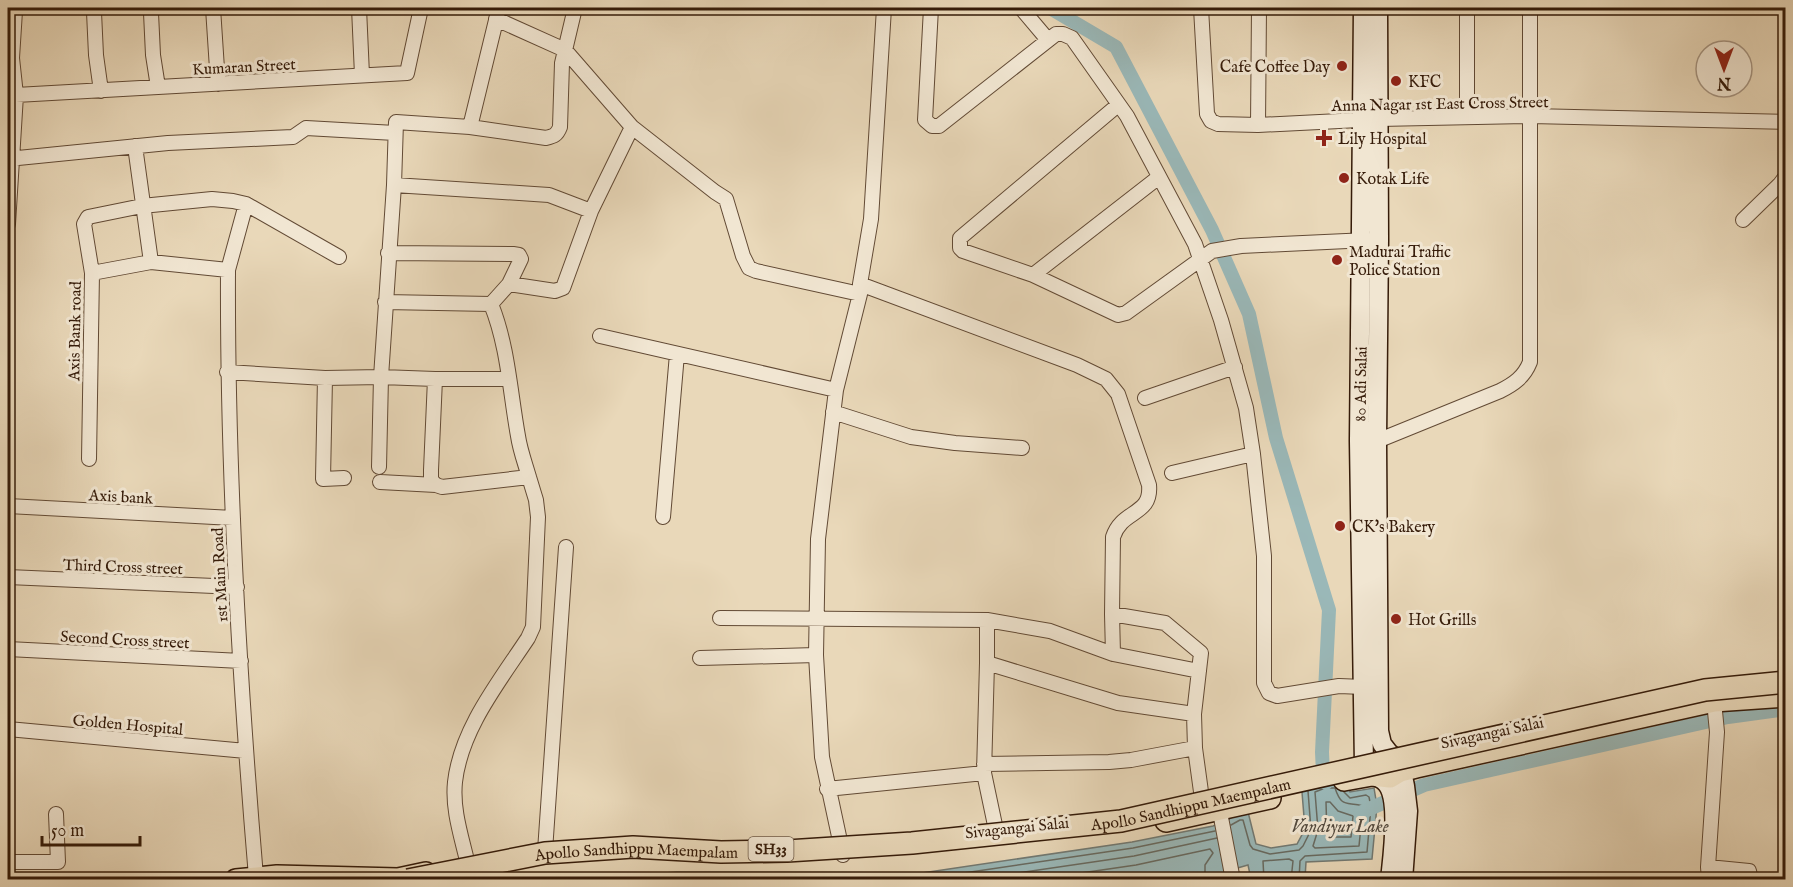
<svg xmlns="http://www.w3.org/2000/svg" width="1793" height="887" font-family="'IM FELL English',serif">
<rect width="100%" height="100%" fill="#e9d8b9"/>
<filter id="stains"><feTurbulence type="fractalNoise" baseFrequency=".00333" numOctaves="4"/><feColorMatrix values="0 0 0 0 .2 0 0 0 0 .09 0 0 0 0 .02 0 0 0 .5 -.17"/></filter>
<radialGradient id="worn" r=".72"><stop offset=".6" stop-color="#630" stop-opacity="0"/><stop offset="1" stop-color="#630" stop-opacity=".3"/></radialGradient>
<path fill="#9ab8b8" stroke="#727972" stroke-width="1.5" d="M1347,774L1350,792L1374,788L1377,806L1372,859L1306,862L1305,879H1251L1248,865L1227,871L1229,880H574L677,872L922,873L1132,842L1213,826L1229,819L1247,808L1256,844L1271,848L1297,844L1305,829L1301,780Z"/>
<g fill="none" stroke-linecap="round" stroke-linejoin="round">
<path stroke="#686a60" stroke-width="1.5" d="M1325,788H1335C1342,809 1347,801 1363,806L1359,846L1315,848L1313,846L1318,830L1315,792Z
M1326,802H1330L1338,811L1353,816L1351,837H1327Z
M1231,825L1240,820H1243L1250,845L1253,849L1270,854L1299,850L1303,846L1311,830L1308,791
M657,880L923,879L1133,848L1215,831
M970,880L1134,856L1217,838
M1033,880L1136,865L1210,849L1213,853L1205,865V880
M1264,880L1263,861L1289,859L1293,861L1291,880
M1299,880L1300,861L1305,856L1367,852L1371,807L1369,797L1366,795L1350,798L1344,792"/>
<path stroke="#9ab8b8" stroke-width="14" d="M1050,8L1116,47L1212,230L1249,314L1276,438L1329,610L1322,752L1323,774L1326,783
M1360,813L1424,785L1728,717L1786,709"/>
<defs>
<path id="minor" d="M213,8L218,84
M359,8L362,75
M931,8L925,120L932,126H939L1056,34H1063L1072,38L1127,116L1195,244L1221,320L1246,408L1253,454L1264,556V683L1269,693L1277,696L1339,686L1363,687
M1021,8L1048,40
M1201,8L1207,114L1211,121L1218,124L1258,125L1379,119L1531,116L1786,122
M94,12L96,55L101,91
M151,13L153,55L158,87
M496,19L565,50L632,127
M16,95L407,73L421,8
M1118,105L960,238V248L963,251L1033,275L1118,315L1126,313L1212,251L1241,246L1368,240
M1467,117V8
M1258,125L1259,8
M470,127L499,8
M8,159L168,143L293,137L306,128L395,133
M394,185L549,195L591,211L632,127L715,192L726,199L743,256L749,268L756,271L860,294
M1743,220L1780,184L1786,176
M8,224L16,95L12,58L15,11
M151,262L228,270L246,204
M228,270C227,473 239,675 256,877
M92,273L84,224L88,217L142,206L212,199L233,201L246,204L339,257
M1033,275L1159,177
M509,284L555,291L563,288L591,211
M860,284L1077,365L1106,379L1118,394L1149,485C1152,516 1122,509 1113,537L1112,614L1165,623L1201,653L1194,714L1195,748L1202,799
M385,302L491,304L509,284L521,259L519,255L513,254L388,253
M491,304C508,346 510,392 518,436C520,450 525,463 529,477
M600,336L836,390
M227,372L325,378
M435,379H509
M1145,398L1235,367
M833,412L911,437L955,443L1022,448
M1370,441H1377L1500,391C1514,384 1524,377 1530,362V8
M89,459L92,273L151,262L135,146
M1172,473L1253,454
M344,478L323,479L325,378L381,377L379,467
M380,482L436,485
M8,506L233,518
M663,517L677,354
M8,577L237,587
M720,618L987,620V663
M987,620L1050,631L1113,654L1112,614
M8,649L241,661
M1113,654L1199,671
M700,658L816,655
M8,729L246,751
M984,764L1109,762L1131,760L1195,748
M827,789L984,773
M1218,802L1233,880
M996,830L984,773L987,663L1118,703L1194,714
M545,851L566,547
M843,855L822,757L816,655L818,539L836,390L860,294V284L871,219L884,8
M8,862H58L56,814
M468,865C462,838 452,810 455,782C461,729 499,682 528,638L533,627L538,517L536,500L529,477L442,487L436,485L431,480V470L435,379L381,377L394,185L396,122L470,127L546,138C554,136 557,135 560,127L562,63L575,8
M1708,867L1749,871L1751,880
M1709,880L1708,867L1717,732L1714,701"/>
<path id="secondary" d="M1363,8L1359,441L1364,766L1367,772C1372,775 1379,777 1384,781C1402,795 1392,858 1390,880
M1378,8L1379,240L1377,441L1379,731L1382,744L1389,753L1400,762L1405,786L1408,811L1403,880"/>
<path id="primary" d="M1344,780L1372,775L1390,777L1400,771L1416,767L1714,701L1786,696
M1166,821L1270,798
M236,880L277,876L398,879L426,873"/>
</defs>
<use href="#minor" stroke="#624a35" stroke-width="16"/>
<use href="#secondary" stroke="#351b09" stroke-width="21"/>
<use href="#primary" stroke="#351b09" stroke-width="24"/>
<use href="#minor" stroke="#f1e6d2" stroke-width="14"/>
<use href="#secondary" stroke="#f1e6d2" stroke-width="18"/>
<use href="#primary" stroke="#e9d8b9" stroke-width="21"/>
<defs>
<g id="primary-bridge">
<path id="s1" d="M408,880L545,853L633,847L721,852L787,851L912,843L1121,821L1705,690L1786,682"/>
</g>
</defs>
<use href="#primary-bridge" stroke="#351b09" stroke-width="24" stroke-linecap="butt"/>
<use href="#primary-bridge" stroke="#e9d8b9" stroke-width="21"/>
</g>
<g fill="#8f2418" stroke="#f1e6d2" stroke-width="2">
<circle cx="1342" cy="66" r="6"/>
<circle cx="1396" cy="81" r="6"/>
<path d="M1321 129h6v6h6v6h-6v6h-6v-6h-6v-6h6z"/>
<circle cx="1344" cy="178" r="6"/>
<circle cx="1337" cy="260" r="6"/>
<circle cx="1340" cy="526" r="6"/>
<circle cx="1396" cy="619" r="6"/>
</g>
<g text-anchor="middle" stroke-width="6" stroke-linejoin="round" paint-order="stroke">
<rect fill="#f1e6d2" stroke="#6d5845" stroke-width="1.5" x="748.5" y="837" width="45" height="24" rx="4.5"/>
<g font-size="15" font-weight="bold" fill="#351b09">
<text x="771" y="854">SH33</text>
</g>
<g font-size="16" fill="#351b09" stroke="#f1e6d2">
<text transform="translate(244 66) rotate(-3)" y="6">Kumaran Street</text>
<text transform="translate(1440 103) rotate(-1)" y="6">Anna Nagar 1st East Cross Street</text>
<text transform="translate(74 331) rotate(-89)" y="6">Axis Bank road</text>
<text transform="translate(1360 384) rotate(-89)" y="6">80 Adi Salai</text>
<text transform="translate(121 496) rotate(3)" y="6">Axis bank</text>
<text transform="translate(123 566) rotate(2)" y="6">Third Cross street</text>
<text transform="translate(219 575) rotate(-93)" y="6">1st Main Road</text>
<text transform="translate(125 639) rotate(3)" y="6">Second Cross street</text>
<text transform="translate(128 724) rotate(5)" y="6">Golden Hospital</text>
<text transform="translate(1492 732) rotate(-12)" y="6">Sivagangai Salai</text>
<text dy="6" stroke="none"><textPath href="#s1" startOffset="789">Apollo Sandhippu Maempalam</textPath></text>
<text transform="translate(1017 827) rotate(-6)" y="6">Sivagangai Salai</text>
<text dy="6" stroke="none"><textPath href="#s1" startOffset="231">Apollo Sandhippu Maempalam</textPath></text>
</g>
<g font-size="16" fill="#351b09" stroke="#f1e6d2" text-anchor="start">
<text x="1330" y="72" text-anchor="end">Cafe Coffee Day</text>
<text x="1408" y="87">KFC</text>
<text x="1338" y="144">Lily Hospital</text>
<text x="1356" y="184">Kotak Life</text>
<text x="1349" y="257">Madurai Traffic<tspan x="1349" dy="18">Police Station</tspan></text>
<text x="1352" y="532">CK's Bakery</text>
<text x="1408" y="625">Hot Grills</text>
</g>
<g font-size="18" font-style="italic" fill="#534a3e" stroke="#f1e6d2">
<text x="1340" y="832">Vandiyur Lake</text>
</g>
</g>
<rect width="1793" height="887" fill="none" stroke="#e9d8b9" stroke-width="30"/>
<rect x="9" y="9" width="1775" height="869" fill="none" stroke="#351b09" stroke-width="3"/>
<rect x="15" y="15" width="1763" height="857" fill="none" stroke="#351b09" stroke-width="1.5"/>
<g transform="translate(1724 69) rotate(180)"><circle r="28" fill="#f1e6d2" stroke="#a69582" stroke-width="1.5"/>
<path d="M0-4.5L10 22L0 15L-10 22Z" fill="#8f2418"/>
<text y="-9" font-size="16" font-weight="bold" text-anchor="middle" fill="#351b09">N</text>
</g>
<path d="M42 836v9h98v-9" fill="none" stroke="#351b09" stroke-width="3"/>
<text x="51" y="836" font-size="18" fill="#351b09" stroke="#f1e6d2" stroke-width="4.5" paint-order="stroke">50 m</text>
<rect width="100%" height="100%" filter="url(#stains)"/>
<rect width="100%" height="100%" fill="url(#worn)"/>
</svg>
